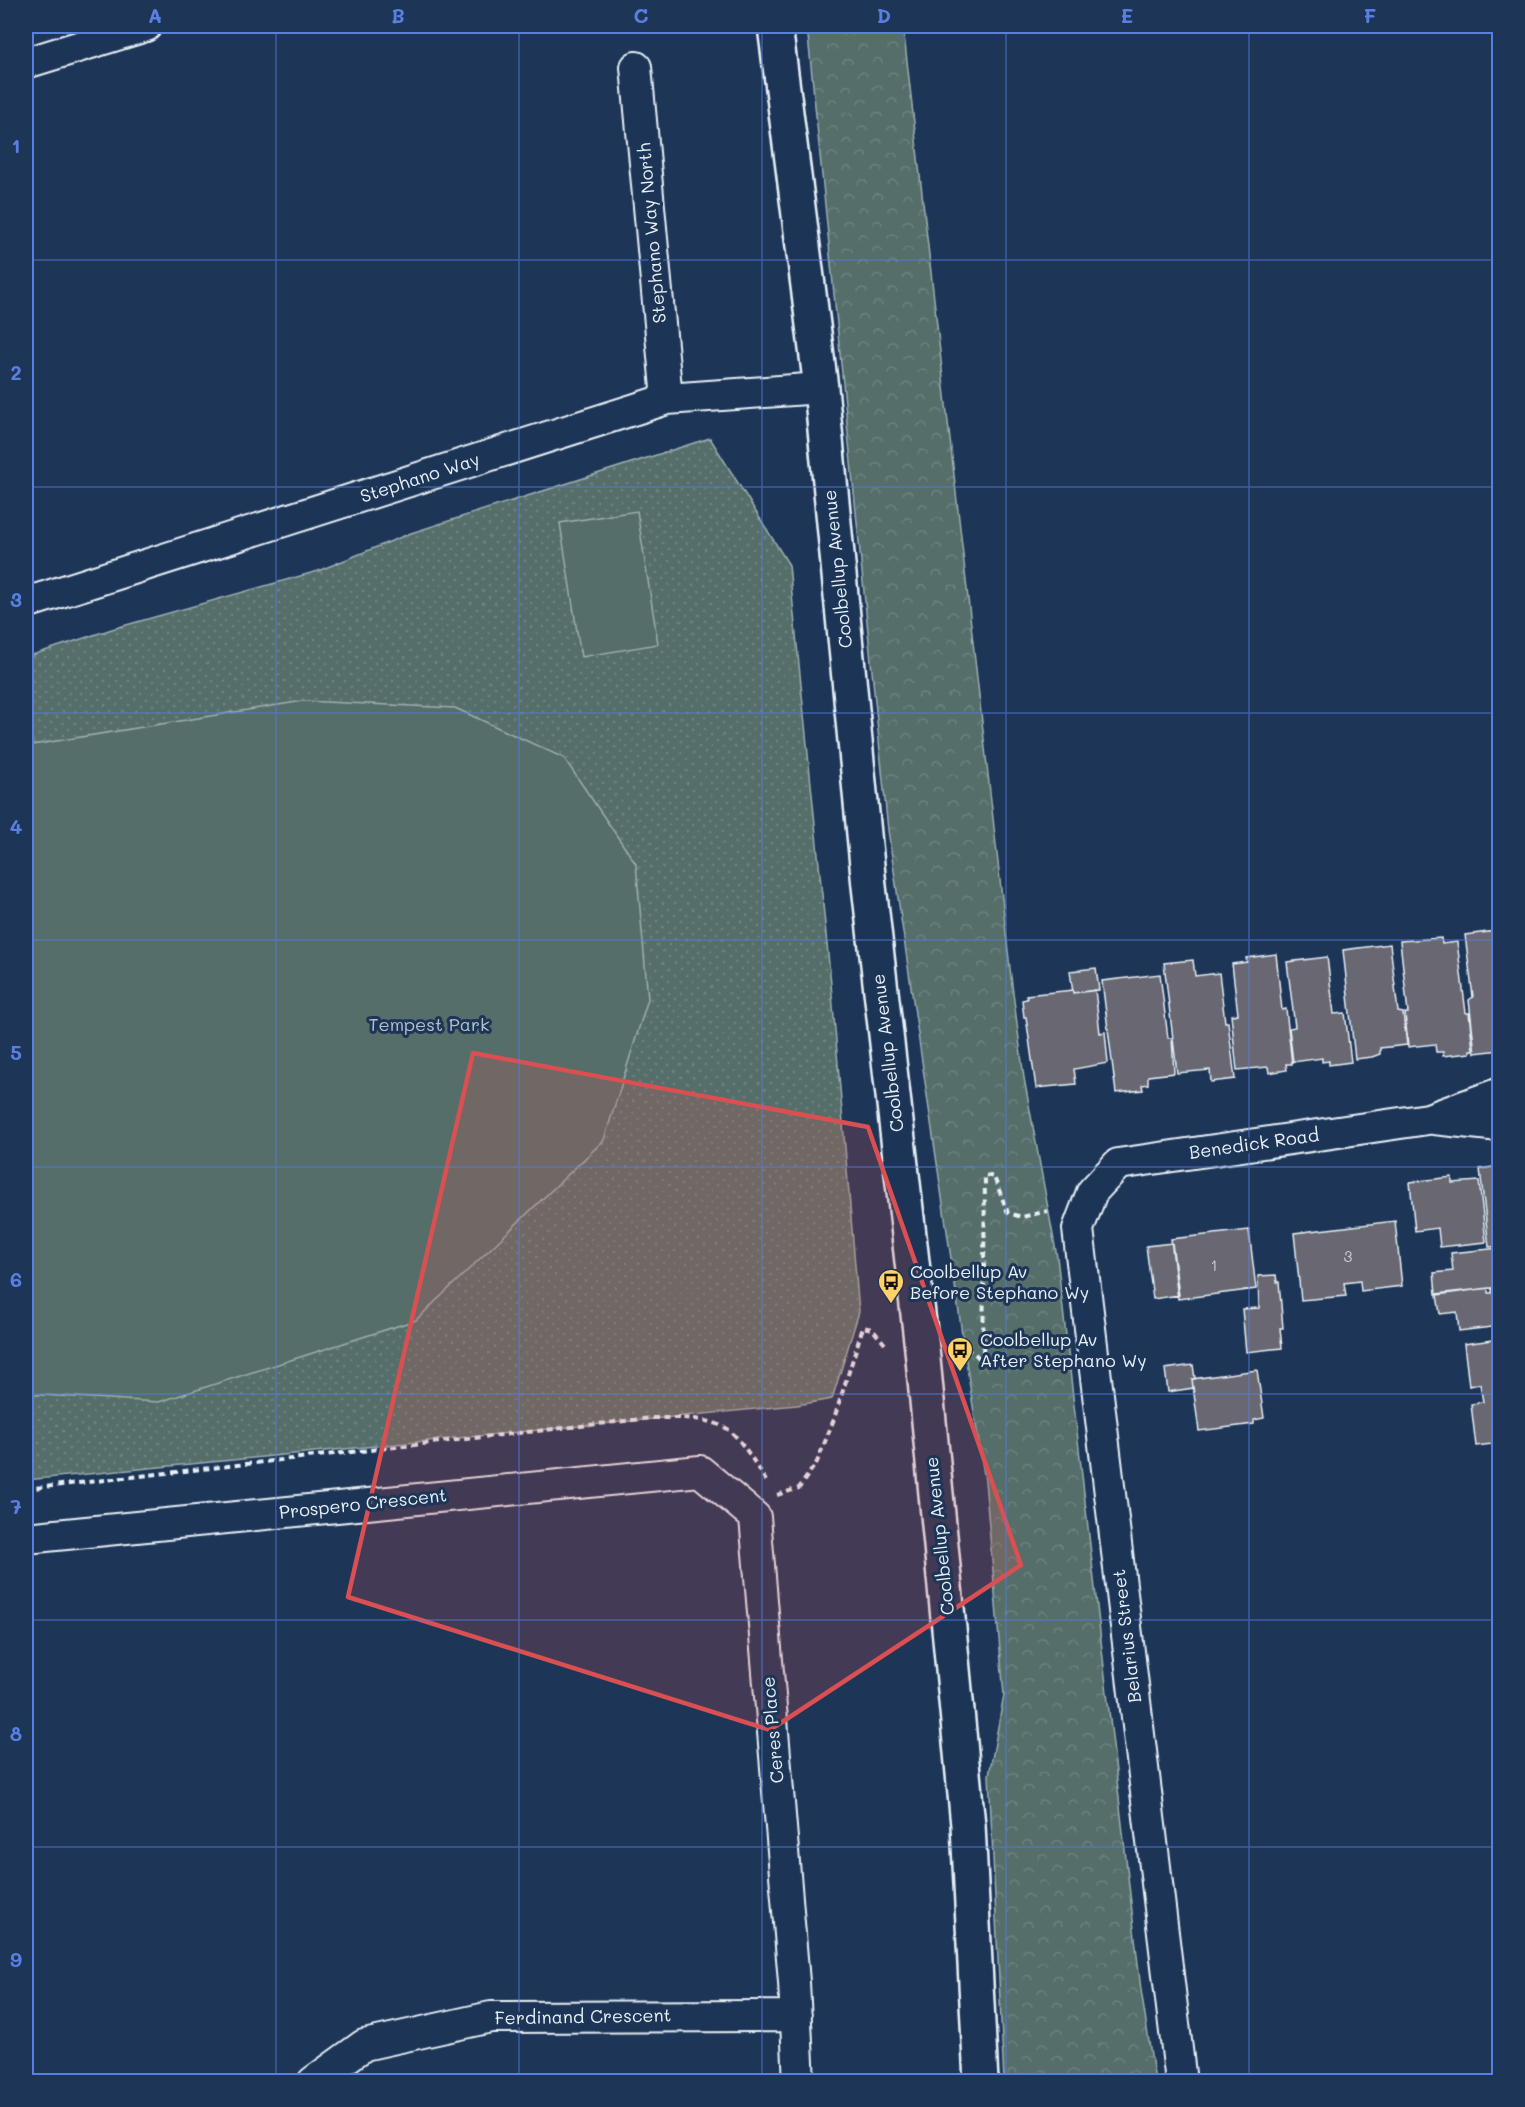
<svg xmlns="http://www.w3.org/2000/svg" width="1525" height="2107" font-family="Mali,sans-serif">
<defs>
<pattern id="grass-dots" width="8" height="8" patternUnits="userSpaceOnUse" patternTransform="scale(1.5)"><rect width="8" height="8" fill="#556e6b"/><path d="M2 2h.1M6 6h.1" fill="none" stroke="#6d8381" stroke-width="1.8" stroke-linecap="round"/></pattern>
<pattern id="forest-crowns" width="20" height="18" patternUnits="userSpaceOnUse" patternTransform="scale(1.5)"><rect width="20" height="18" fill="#556e6b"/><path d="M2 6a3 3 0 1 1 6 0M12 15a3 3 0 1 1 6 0" fill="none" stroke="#6d8381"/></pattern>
</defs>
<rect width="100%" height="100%" fill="#1d3557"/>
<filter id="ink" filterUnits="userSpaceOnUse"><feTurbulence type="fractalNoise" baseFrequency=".0167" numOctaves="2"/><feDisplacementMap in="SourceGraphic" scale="12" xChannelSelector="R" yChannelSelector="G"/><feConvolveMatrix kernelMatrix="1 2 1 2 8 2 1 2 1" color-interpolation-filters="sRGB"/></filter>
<g filter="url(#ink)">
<path fill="url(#grass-dots)" stroke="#9eb0b2" stroke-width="1.5" d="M710,438L789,565L832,994L859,1312L832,1399L797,1405L26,1480V657L112,629L318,571L411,533Z"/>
<path fill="url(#forest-crowns)" stroke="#9eb0b2" stroke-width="1.5" d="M807,26H903L1011,977L1024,1078L1057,1257L1141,1990L1155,2081H1004L989,1775L1004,1695L985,1481L969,1381L888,830Z"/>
<path fill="#556e6b" stroke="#9eb0b2" stroke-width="1.5" d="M637,511L658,644L581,657L560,523Z
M303,701L455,708L564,758L636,864L648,999L604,1140L416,1320L159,1402L26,1394V746Z"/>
<path fill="#696772" stroke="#e8f1f8" stroke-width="1.5" d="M1495,917H1500V1050L1475,1053L1469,1000L1473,997L1465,935L1496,931Z
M1441,938L1442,944L1457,942L1466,1013H1469L1473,1050H1470V1053L1443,1056V1052H1436L1435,1044L1408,1047L1405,1013H1408L1400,941Z
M1390,944L1398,1012L1403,1013L1407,1045L1380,1048V1054L1372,1057L1355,1059L1343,950Z
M1276,954L1282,1010L1286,1009L1292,1064H1286L1287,1070L1269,1073L1268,1067L1237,1070L1231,1015L1238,1014L1232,964L1247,962L1246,958Z
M1327,957L1334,1014L1345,1013L1351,1062L1329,1065V1061L1322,1062V1058L1293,1062L1289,1028L1295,1027L1287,962Z
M1193,960L1195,976L1219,973L1225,1022H1228L1235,1079L1211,1082L1210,1070L1177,1073L1164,963Z
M1096,968L1099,990L1073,993L1070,971Z
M1160,974L1168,1038H1172L1174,1073L1148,1076V1084L1142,1085L1143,1090L1116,1093L1102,981Z
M1073,990V993L1095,990L1100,1033L1105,1032L1108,1063L1074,1069L1076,1084L1036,1088L1026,1017H1024L1022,1000L1027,999L1026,995Z
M1500,1166V1246L1489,1247L1480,1169Z
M1452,1177V1183L1479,1181L1486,1242L1440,1247L1438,1228L1415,1231L1410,1182Z
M1395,1221L1402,1286L1361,1291L1360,1281L1344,1283L1346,1296L1301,1300L1294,1233Z
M1249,1230L1256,1289L1178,1299L1171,1239Z
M1172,1243L1179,1295L1153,1299L1146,1246Z
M1500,1248V1287L1436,1294L1434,1273L1453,1271L1451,1253Z
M1276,1275L1277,1282H1279L1283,1328H1280L1282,1348L1246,1352L1242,1309L1259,1308L1258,1276Z
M1500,1287V1326L1459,1331L1457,1312L1440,1314L1437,1295L1488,1288V1293H1492V1288Z
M1500,1339V1443L1476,1446L1471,1404L1483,1402L1480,1384L1469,1386L1464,1344Z
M1193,1365L1195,1379H1192L1193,1388L1168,1392L1165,1369Z
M1257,1370L1264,1418L1254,1420V1424L1199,1431L1192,1379Z"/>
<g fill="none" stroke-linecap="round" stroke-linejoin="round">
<defs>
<path id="street" d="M26,63L146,26
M636,67L667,399
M26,603L667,399L821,388
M1434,1119L1500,1126
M26,1538L700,1471L755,1517L794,1982L799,2082
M313,2082L364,2045L491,2017L796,2016
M1181,2082L1078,1229L1092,1192L1118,1164L1428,1119L1500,1093"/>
<path id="secondary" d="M775,26L821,388L869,886L922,1349L968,1825L981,2082"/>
</defs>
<use href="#street" stroke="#e8f1f8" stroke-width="34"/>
<use href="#secondary" stroke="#e8f1f8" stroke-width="38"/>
<path stroke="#e8f1f8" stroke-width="4" stroke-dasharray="6 4.5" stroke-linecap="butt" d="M956,1345L974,1353L983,1362L985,1175L994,1177L1008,1213L1022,1217L1048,1211
M26,1489L651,1418C677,1418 703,1416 726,1428C738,1434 759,1469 766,1481
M777,1495L799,1488L817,1462L834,1419L863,1327L872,1329L885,1344"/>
<use href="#street" stroke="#1d3557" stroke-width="30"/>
<use href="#secondary" stroke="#1d3557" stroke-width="33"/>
</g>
</g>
<path fill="#da5052" fill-opacity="0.2" stroke="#da5052" stroke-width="4.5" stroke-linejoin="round" d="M473,1053L868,1127L1021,1565L770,1730L348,1597Z"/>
<path fill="none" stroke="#5a7fe2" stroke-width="1.5" stroke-opacity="0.55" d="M276,26V2082M519,26V2082M762,26V2082M1006,26V2082M1249,26V2082M26,260H1500M26,487H1500M26,713H1500M26,940H1500M26,1167H1500M26,1394H1500M26,1620H1500M26,1847H1500"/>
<defs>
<symbol id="bus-pin" viewBox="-11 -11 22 30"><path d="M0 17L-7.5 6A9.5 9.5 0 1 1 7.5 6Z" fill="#ffd166" stroke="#1d3557"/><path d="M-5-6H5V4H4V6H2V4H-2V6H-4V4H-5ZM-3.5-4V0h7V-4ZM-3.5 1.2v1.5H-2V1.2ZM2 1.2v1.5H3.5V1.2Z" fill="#111"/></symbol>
</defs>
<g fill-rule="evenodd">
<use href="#bus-pin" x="876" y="1267" width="30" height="40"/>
<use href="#bus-pin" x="945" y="1335" width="30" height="40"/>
</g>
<g text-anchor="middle" stroke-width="6" stroke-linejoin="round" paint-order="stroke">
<g font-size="15" fill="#c8ced6">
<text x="1348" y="1262">3</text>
<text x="1214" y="1271">1</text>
</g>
<g font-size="18" fill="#e8f1f8" stroke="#1d3557">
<text transform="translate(652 233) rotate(-95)" y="6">Stephano Way North</text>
<text transform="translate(420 478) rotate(-18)" y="6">Stephano Way</text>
<text transform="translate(838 569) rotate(-96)" y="6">Coolbellup Avenue</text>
<text transform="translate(888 1053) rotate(-97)" y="6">Coolbellup Avenue</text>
<text transform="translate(1254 1144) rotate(-8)" y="6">Benedick Road</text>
<text transform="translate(363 1504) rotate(-6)" y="6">Prospero Crescent</text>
<text transform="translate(940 1536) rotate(-96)" y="6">Coolbellup Avenue</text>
<text transform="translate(1127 1636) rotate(-97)" y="6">Belarius Street</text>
<text transform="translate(773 1730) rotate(-95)" y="6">Ceres Place</text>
<text transform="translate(583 2017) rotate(-1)" y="6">Ferdinand Crescent</text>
</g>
<g font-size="18" fill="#b5c3c7" stroke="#1d3557">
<text x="429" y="1031">Tempest Park</text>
</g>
<g font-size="18" fill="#e8f1f8" stroke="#1d3557" text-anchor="start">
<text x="910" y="1278">Coolbellup Av<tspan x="910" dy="21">Before Stephano Wy</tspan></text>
<text x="980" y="1346">Coolbellup Av<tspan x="980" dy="21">After Stephano Wy</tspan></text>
</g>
</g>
<rect width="1525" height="2107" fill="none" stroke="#1d3557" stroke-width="66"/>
<rect x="33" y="33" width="1459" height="2041" fill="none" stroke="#5a7fe2" stroke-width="2"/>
<g font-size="20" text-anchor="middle" font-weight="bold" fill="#5a7fe2">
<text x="155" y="23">A</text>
<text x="398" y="23">B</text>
<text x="641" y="23">C</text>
<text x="884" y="23">D</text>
<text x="1127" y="23">E</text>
<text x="1370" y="23">F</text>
<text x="16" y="153">1</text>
<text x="16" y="380">2</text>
<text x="16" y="607">3</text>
<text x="16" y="834">4</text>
<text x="16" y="1060">5</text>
<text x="16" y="1287">6</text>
<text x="16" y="1514">7</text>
<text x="16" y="1741">8</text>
<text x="16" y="1967">9</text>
</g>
</svg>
